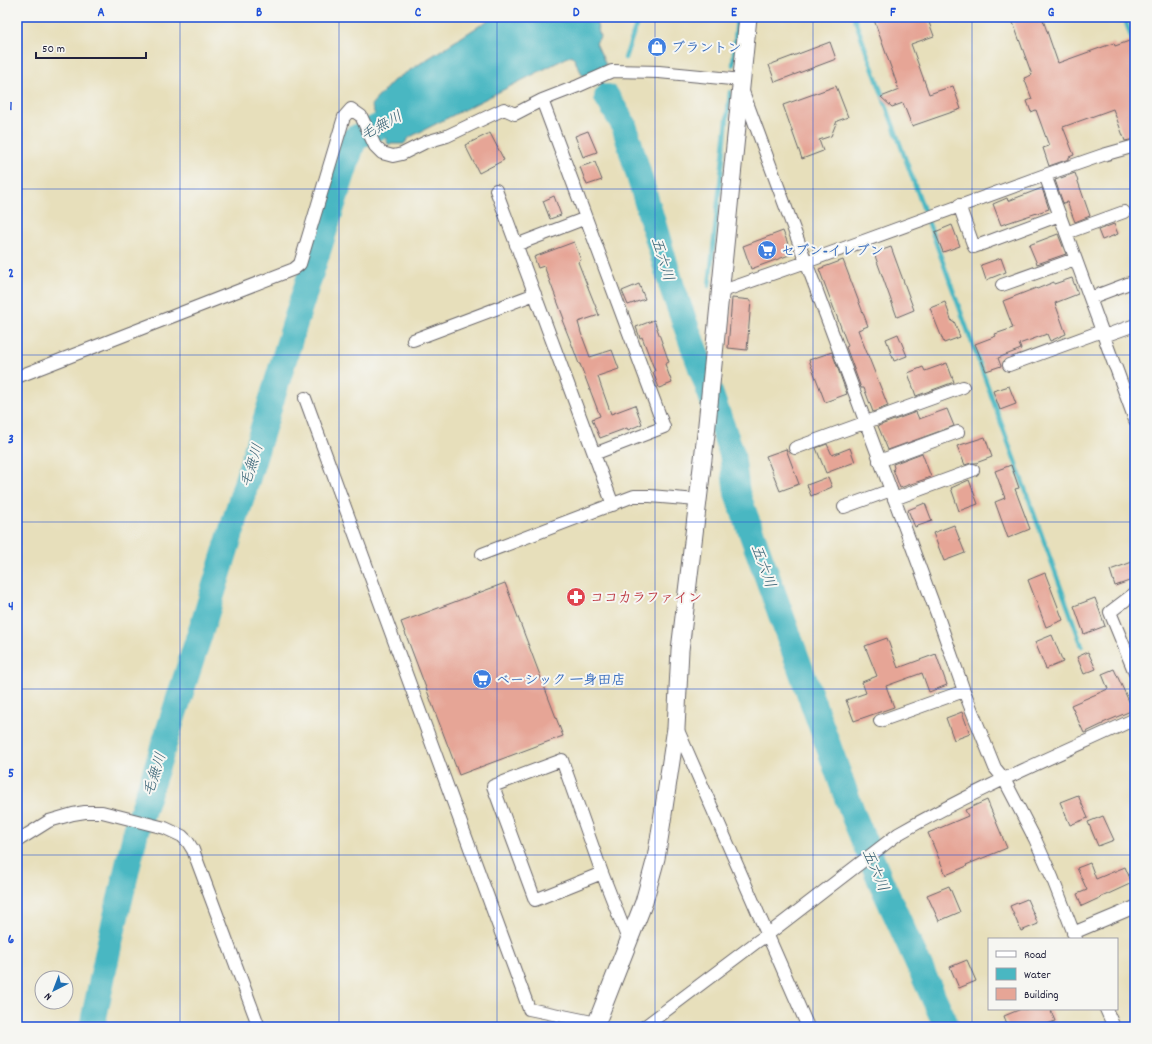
<svg xmlns="http://www.w3.org/2000/svg" width="1152" height="1044" font-family="Dekko,'Klee One',sans-serif">
<rect width="100%" height="100%" fill="#f6f6f2"/>
<filter id="ink" filterUnits="userSpaceOnUse"><feTurbulence type="fractalNoise" baseFrequency=".025" numOctaves="2"/><feDisplacementMap in="SourceGraphic" scale="8" xChannelSelector="R" yChannelSelector="G"/><feConvolveMatrix kernelMatrix="1 2 1 2 8 2 1 2 1" color-interpolation-filters="sRGB"/></filter>
<filter id="wash" filterUnits="userSpaceOnUse"><feTurbulence type="fractalNoise" baseFrequency=".012" numOctaves="4" result="noise"/><feDisplacementMap in="SourceGraphic" scale="16" xChannelSelector="R" yChannelSelector="G"/><feGaussianBlur stdDeviation="0.9" result="paint"/><feColorMatrix in="noise" values="0 0 0 0 0 0 0 0 0 0 0 0 0 0 0 0 0 1.4 0 .05"/><feComposite in="paint" operator="in"/></filter>
<g filter="url(#wash)">
<rect width="100%" height="100%" fill="#e7dfbb"/>
<path fill="#49b7c2" stroke="#366c7e" d="M493,17H595L600,37L596,43L606,65L583,76L572,55L410,137L404,144H388L371,105L393,81Z"/>
<g fill="none" stroke-linecap="round" stroke-linejoin="round">
<path stroke="#49b7c2" stroke-width="4.5" d="M854,17L1082,646
M1124,17L1135,48
M625,58L639,17
M594,65L607,97
M733,65L737,17
M709,286L730,92"/>
<path stroke="#49b7c2" stroke-width="26" d="M607,97L624,125L672,287L732,454L737,493L854,817L881,882L947,1027
M92,1027L109,946L136,831L205,618L299,310L354,139L386,123L410,109"/>
</g>
<g id="blocks">
<path fill="#e6a596" d="M873,17H927L934,36L911,44L929,94L953,86L961,109L912,126L903,103L892,107L881,97L899,90Z
M1011,17H1042L1058,63L1114,43L1115,46L1135,39V139L1125,141L1113,109L1063,127L1074,155L1069,157V159L1049,166L1043,148L1049,146L1036,110L1031,112L1027,101L1032,99L1024,78L1032,75Z
M830,42L836,59L775,82L769,65Z
M836,86L848,117L837,121L831,136L819,140L823,151L802,159L783,105Z
M588,131L597,152L583,157L575,136Z
M490,133L504,160L479,173L465,145Z
M595,162L602,180L587,185L580,167Z
M1075,173L1090,216L1075,222L1067,202L1063,203L1055,180Z
M1042,188L1049,209L1001,225L993,204L1007,198L1008,201Z
M554,196L561,215L550,219L543,201Z
M1114,224L1118,234L1102,240L1098,230Z
M952,225L960,246L943,252L935,232Z
M783,231L792,254L751,269L743,246Z
M1058,234L1066,254L1037,264L1029,245Z
M574,242L581,260L578,262L599,315L578,322L581,333L590,357L612,350L619,369L598,376L600,383L611,414L635,405L642,424L628,430L627,428L600,438L592,419L600,416L580,364H579L572,345L562,320L564,319L544,266L538,268L534,257Z
M891,247L914,310L897,317L874,253Z
M1001,258L1006,272L986,280L981,265Z
M843,260L868,326L858,330L888,406L873,412L864,388H861L846,347L848,346L819,269Z
M1072,278L1078,294L1055,303L1066,334L1050,341L1047,334L1019,344L1021,349L998,358L1001,366L986,371L975,344L996,336L995,334L1013,328L1003,301L1036,288L1037,289L1054,282V284Z
M639,284L645,299L628,305L622,291Z
M732,298L751,300L747,350L728,348Z
M945,302L952,322L954,321L960,337L944,343L930,308Z
M654,320L669,362L665,364L672,383L659,388L653,372L655,371L642,337L640,338L636,327Z
M898,334L907,356L894,361L886,339Z
M832,352L847,394L825,402L809,360Z
M947,363L954,382L916,396L908,373L923,367L925,371Z
M1009,386L1016,404L1000,410L993,391Z
M947,409L954,426L888,450L878,426L916,412L919,419Z
M985,437L992,457L976,463H971L965,465L957,446Z
M827,444L832,455L850,448L855,462L826,473L816,448Z
M786,449L799,484L780,491L766,456Z
M922,453L931,477L900,488L893,469L894,468L893,464Z
M1011,465L1019,488L1015,489L1030,529L1008,538L995,502L1005,498L995,471Z
M828,477L832,487L811,496L807,485Z
M969,480L978,504L959,511L951,488Z
M925,503L932,521L915,527L908,510Z
M954,525L965,553L944,561L933,533Z
M1135,561V579L1115,586L1110,570Z
M1045,573L1063,620L1046,627L1028,580Z
M505,583L563,736L459,775L401,622Z
M1095,598L1105,626L1084,634L1074,606Z
M1052,635L1063,662L1046,669L1035,642Z
M887,638L898,668L936,654L947,685L929,692L922,673L886,686L894,707L854,721L846,700L866,693L862,682L877,676L865,646Z
M1088,652L1096,669L1084,674L1077,657Z
M1114,669L1133,710L1103,723V724L1084,733L1071,705L1108,689L1102,674Z
M962,712L970,734L954,740L946,718Z
M1078,795L1088,818L1070,825L1060,802Z
M987,800L1007,848L966,865L967,866L946,875L928,833L968,816L965,810Z
M1103,816L1114,840L1098,846L1088,822Z
M1090,863L1096,879L1125,867L1132,883L1082,906L1077,894L1087,890L1077,868Z
M949,886L960,912L939,921L927,895Z
M1027,899L1038,924L1021,931L1010,906Z
M967,960L976,981L959,988L950,967Z
M1021,1009H1050L1055,1021L1041,1027H1008L1004,1016Z"/>
</g>
</g>
<g filter="url(#ink)">
<use href="#blocks" fill-opacity="0" stroke="#676468" stroke-width="1"/>
<g fill="none" stroke-linecap="round" stroke-linejoin="round">
<defs>
<path id="street" d="M742,89L806,262L937,614L964,691L995,768L1004,779L1035,839L1052,877L1076,939
M542,100L664,427L594,454
M1045,175L1114,364L1116,368L1135,420
M496,190L613,505
M959,205L974,247L1060,215
M1066,233L1124,212
M516,245L586,218
M1002,285L1075,259
M720,292L806,262L1045,175L1103,155L1135,146
M1090,298L1135,281
M1104,336L1135,325
M413,340L535,294
M1009,365L1102,331
M17,377L294,269L300,264L344,117L351,109L361,116L375,146L382,153L393,156L402,154L426,142L447,136L504,109L515,114L542,100L578,86L612,71L659,72L742,80
M305,398L529,1009L597,1023
M795,448L963,387
M879,461L958,432
M894,499L973,470
M844,507L891,490
M482,554L634,496H650L697,500
M1135,593L1110,612L1135,673
M880,721L964,691
M677,728L808,1027
M17,841L49,821L73,814L85,812H102L165,828L182,836L188,842L193,850L259,1027
M602,873L535,900L493,786L562,760L602,873L629,942
M1073,933L1135,907
M1106,1009L1114,1027
M644,1027L758,941L767,935L898,834C974,790 1055,756 1135,719"/>
<path id="secondary" d="M595,1027L644,902L656,858L660,834L676,728L680,650L706,434L748,17"/>
</defs>
<use href="#street" stroke="#676468" stroke-width="14"/>
<use href="#secondary" stroke="#676468" stroke-width="19"/>
<use href="#street" stroke="#fff" stroke-width="12"/>
<use href="#secondary" stroke="#fff" stroke-width="17"/>
</g>
</g>
<path fill="none" stroke="#1d4ed8" stroke-width="1" stroke-opacity="0.55" d="M180,17V1027M339,17V1027M497,17V1027M655,17V1027M813,17V1027M972,17V1027M17,189H1135M17,355H1135M17,522H1135M17,689H1135M17,855H1135"/>
<defs>
<symbol id="shop-disc" viewBox="-11 -11 22 22"><circle r="9.5" fill="#3f7fe0" stroke="#f6f6f2"/><path d="M-5-2.5h2.3a2.7 3.5 0 0 1 5.4 0H5L5.5 6h-11ZM-1.5-2.5h3a1.5 2.3 0 0 0-3 0Z" fill="#fff"/></symbol>
<symbol id="supermarket-disc" viewBox="-11 -11 22 22"><circle r="9.5" fill="#3f7fe0" stroke="#f6f6f2"/><path d="M-6-5.5h2.5l.6 2H6L4.5 2H-2.5L-4.4-4H-6ZM-1.5 3.2a1.3 1.3 0 1 0 .1 0ZM3 3.2a1.3 1.3 0 1 0 .1 0Z" fill="#fff"/></symbol>
<symbol id="pharmacy-disc" viewBox="-11 -11 22 22"><circle r="9.5" fill="#e0444e" stroke="#f6f6f2"/><path d="M-2-6h4v4h4v4h-4v4h-4v-4h-4v-4h4Z" fill="#fff"/></symbol>
</defs>
<g fill-rule="evenodd">
<use href="#shop-disc" x="646" y="36" width="22" height="22"/>
<use href="#supermarket-disc" x="756" y="239" width="22" height="22"/>
<use href="#pharmacy-disc" x="565" y="586" width="22" height="22"/>
<use href="#supermarket-disc" x="471" y="668" width="22" height="22"/>
</g>
<g text-anchor="middle" stroke-width="4" stroke-linejoin="round" paint-order="stroke">
<g font-size="14" font-weight="bold" fill="#366cbe" stroke="#f6f6f2" text-anchor="start">
<text x="671" y="52">ブラントン</text>
<text x="781" y="255">セブン-イレブン</text>
<text x="496" y="684">ベーシック 一身田店</text>
</g>
<g font-size="14" font-weight="bold" fill="#be3a42" stroke="#f6f6f2" text-anchor="start">
<text x="590" y="602">ココカラファイン</text>
</g>
<g font-size="15" font-style="italic" fill="#325e71" stroke="#f6f6f2">
<text transform="translate(381 125) rotate(-28)" y="5">毛無川</text>
<text transform="translate(663 259) rotate(73)" y="5">五六川</text>
<text transform="translate(251 465) rotate(-72)" y="5">毛無川</text>
<text transform="translate(764 566) rotate(70)" y="5">五六川</text>
<text transform="translate(154 774) rotate(-72)" y="5">毛無川</text>
<text transform="translate(876 870) rotate(67)" y="5">五六川</text>
</g>
</g>
<rect width="1152" height="1044" fill="none" stroke="#f6f6f2" stroke-width="44"/>
<rect x="988" y="938" width="130" height="72" fill="#f6f6f2" stroke="#a1a1a9"/>
<rect x="996" y="951" width="20" height="6" fill="#ffffff" stroke="#a1a1a9"/>
<text x="1024" y="958" font-size="12" fill="#22223b">Road</text>
<rect x="996" y="968" width="20" height="12" fill="#49b7c2" stroke="#a1a1a9"/>
<text x="1024" y="978" font-size="12" fill="#22223b">Water</text>
<rect x="996" y="988" width="20" height="12" fill="#e6a596" stroke="#a1a1a9"/>
<text x="1024" y="998" font-size="12" fill="#22223b">Building</text>
<g transform="translate(54 990) rotate(222)"><circle r="19" fill="#f6f6f2" stroke="#a1a1a9"/>
<path d="M0-3L7 15L0 10L-7 15Z" fill="#1f6fb2"/>
<text y="-6" font-size="11" font-weight="bold" text-anchor="middle" fill="#22223b">N</text>
</g>
<path d="M36 52v6h110v-6" fill="none" stroke="#22223b" stroke-width="2"/>
<text x="42" y="52" font-size="12" fill="#22223b" stroke="#f6f6f2" stroke-width="3" paint-order="stroke">50 m</text>
<rect x="22" y="22" width="1108" height="1000" fill="none" stroke="#1d4ed8" stroke-width="1.5"/>
<g font-size="13" text-anchor="middle" font-weight="bold" fill="#1d4ed8">
<text x="101" y="16">A</text>
<text x="259" y="16">B</text>
<text x="418" y="16">C</text>
<text x="576" y="16">D</text>
<text x="734" y="16">E</text>
<text x="893" y="16">F</text>
<text x="1051" y="16">G</text>
<text x="11" y="110">1</text>
<text x="11" y="277">2</text>
<text x="11" y="443">3</text>
<text x="11" y="610">4</text>
<text x="11" y="777">5</text>
<text x="11" y="943">6</text>
</g>
</svg>
